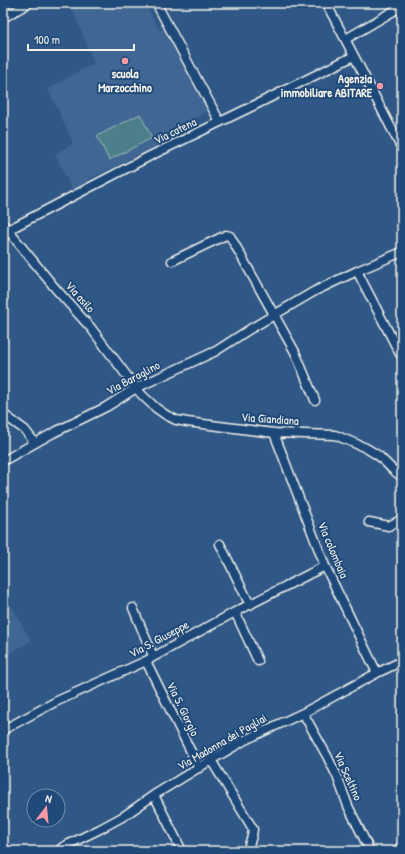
<svg xmlns="http://www.w3.org/2000/svg" width="405" height="854" font-family="'Patrick Hand',sans-serif">
<rect width="100%" height="100%" fill="#2f5887"/>
<filter id="ink" filterUnits="userSpaceOnUse"><feTurbulence type="fractalNoise" baseFrequency=".025" numOctaves="2"/><feDisplacementMap in="SourceGraphic" scale="8" xChannelSelector="R" yChannelSelector="G"/><feConvolveMatrix kernelMatrix="1 2 1 2 8 2 1 2 1" color-interpolation-filters="sRGB"/></filter>
<g filter="url(#ink)">
<path fill="#406693" d="M70,3H145L159,30L165,29L209,110L171,131L174,138L87,180L89,185L73,192L55,154L73,143L48,89L94,63Z
M3,593H4L31,641L3,657Z"/>
<path fill="#4d7f8a" stroke="#a0b8b9" d="M140,114L152,138L109,160L97,136Z"/>
<g fill="none" stroke-linecap="round" stroke-linejoin="round">
<defs>
<path id="minor" d="M156,3L220,122
M326,3L354,56L402,149
M3,18L29,3
M346,39L402,6
M3,224L55,288L91,328L136,388L143,396L156,408L166,415L176,420L187,422L274,433L335,435L366,448L379,456L393,470L402,477
M8,230L150,156L255,105L354,56
M172,261L226,235L230,236L295,352L315,400
M357,271L400,354
M3,414L25,430L35,443
M274,433L325,566L377,673
M3,461L53,433L106,407L136,388L216,351L250,329L315,291L357,271L402,252
M369,522L389,526L402,519
M220,544L250,605
M133,608L153,656
M235,612L258,661
M146,661L199,768
M303,713L327,756L337,776L348,806L370,851
M3,730L55,702L146,661L235,612L325,566
M211,760L253,829L252,836L247,851
M154,795L182,851
M58,851L63,847L100,829L124,816L154,795L211,760L245,740L303,713L377,673L402,661
M395,851L402,846"/>
</defs>
<use href="#minor" stroke="#f4f1e8" stroke-width="11"/>
<use href="#minor" stroke="#1f4a7a" stroke-width="8"/>
</g>
</g>
<g fill="#ff9aa2" stroke="#1f4a7a" stroke-width="1.5">
<circle cx="125" cy="61" r="4"/>
<circle cx="380" cy="86" r="4"/>
</g>
<g text-anchor="middle" stroke-width="4" stroke-linejoin="round" paint-order="stroke">
<g font-size="12" font-weight="bold" fill="#f4f1e8" stroke="#1f4a7a">
<text x="125" y="78">scuola<tspan x="125" dy="14">Marzocchino</tspan></text>
<text x="372" y="83" text-anchor="end">Agenzia<tspan x="372" dy="14">immobiliare ABITARE</tspan></text>
</g>
<g font-size="12" fill="#f4f1e8" stroke="#1f4a7a">
<text transform="translate(175 131) rotate(-26)" y="4">Via catena</text>
<text transform="translate(80 297) rotate(48)" y="4">Via asilo</text>
<text transform="translate(133 378) rotate(-28)" y="4">Via Baraglino</text>
<text transform="translate(270 419) rotate(4)" y="4">Via Giandiana</text>
<text transform="translate(333 550) rotate(67)" y="4">Via colombaia</text>
<text transform="translate(159 639) rotate(-28)" y="4">Via S. Giuseppe</text>
<text transform="translate(183 709) rotate(64)" y="4">Via S. Giorgio</text>
<text transform="translate(222 742) rotate(-30)" y="4">Via Madonna dei Pagliai</text>
<text transform="translate(348 776) rotate(66)" y="4">Via Sceltino</text>
</g>
</g>
<rect width="405" height="854" fill="none" stroke="#1f4a7a" stroke-width="16"/>
<rect x="8" y="8" width="389" height="838" fill="none" stroke="#f4f1e8" stroke-width="1.5" filter="url(#ink)"/>
<g transform="translate(46 808) rotate(16)"><circle r="19" fill="#1f4a7a" stroke="#748da6"/>
<path d="M0-3L7 15L0 10L-7 15Z" fill="#ff9aa2"/>
<text y="-6" font-size="11" font-weight="bold" text-anchor="middle" fill="#f4f1e8">N</text>
</g>
<path d="M28 44v6h106v-6" fill="none" stroke="#f4f1e8" stroke-width="2"/>
<text x="34" y="44" font-size="12" fill="#f4f1e8" stroke="#1f4a7a" stroke-width="3" paint-order="stroke">100 m</text>
</svg>
